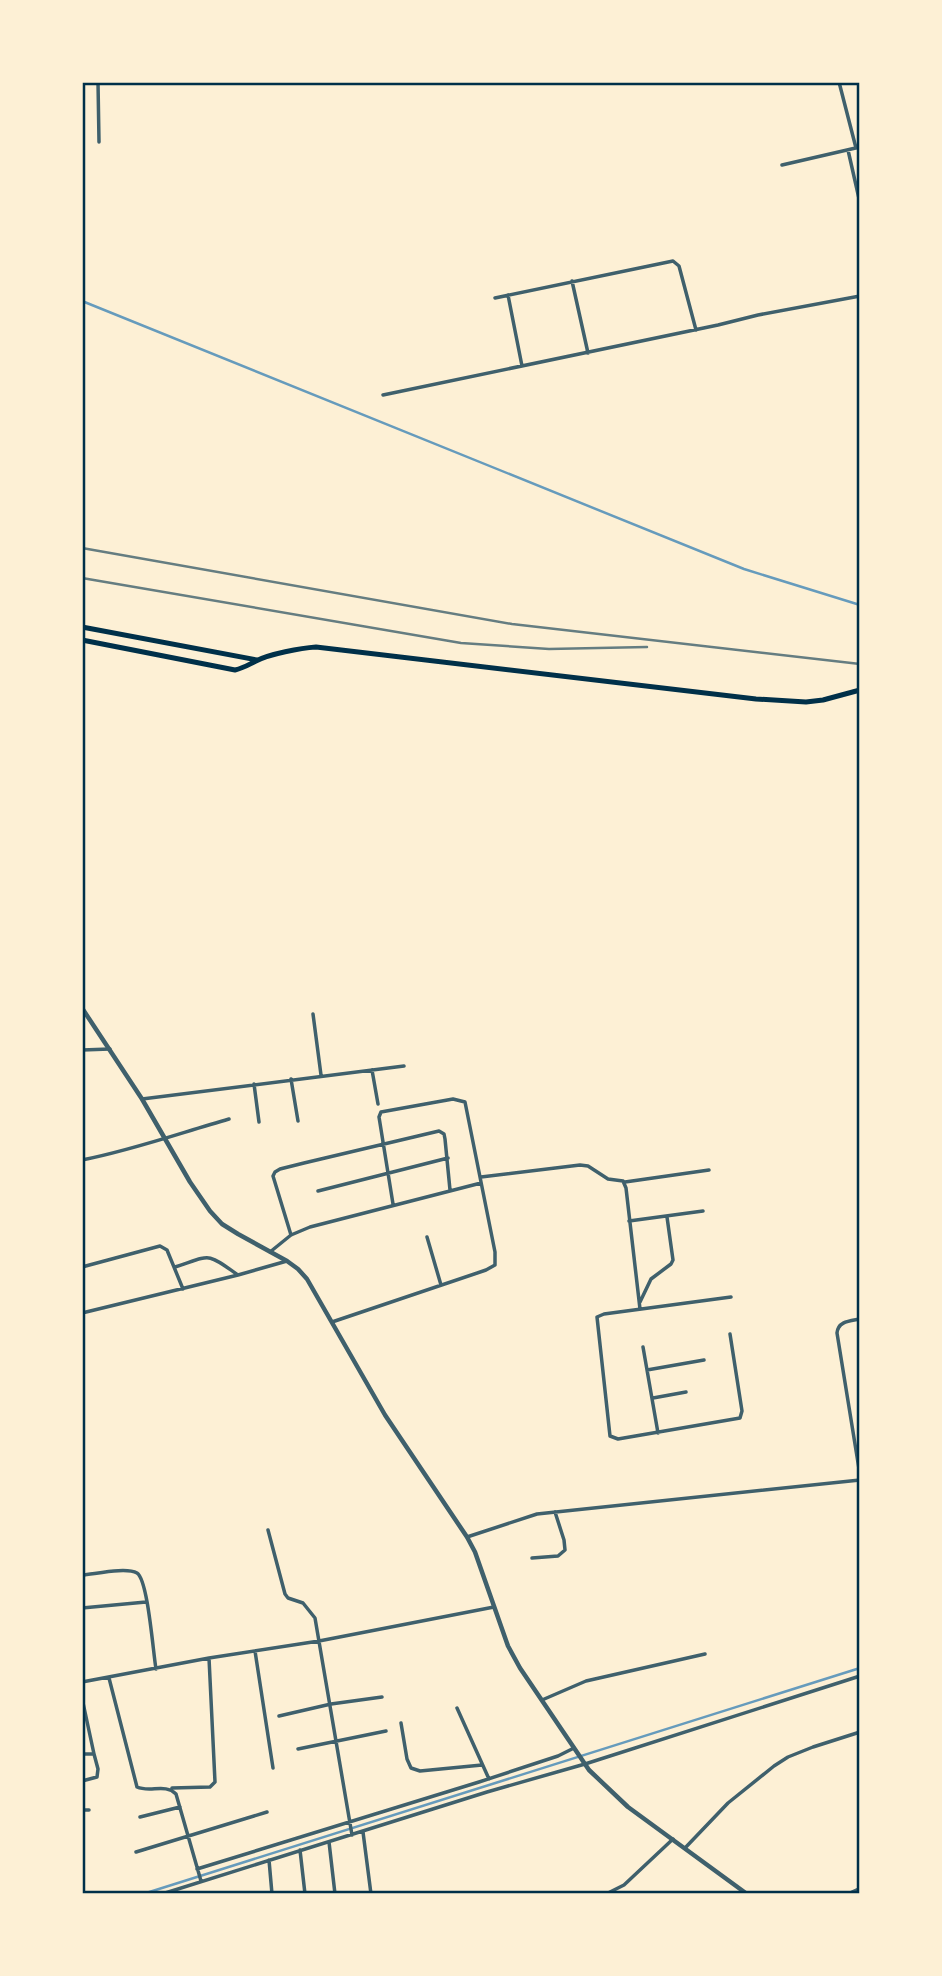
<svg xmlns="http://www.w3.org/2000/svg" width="942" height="1976" font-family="Quicksand,sans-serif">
<rect width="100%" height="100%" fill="#fdf0d5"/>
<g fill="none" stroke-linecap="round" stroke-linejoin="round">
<path stroke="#669bbc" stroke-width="2.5" d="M82,301L744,569L860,605
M143,1894L860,1668"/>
<path stroke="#3f606c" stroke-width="3.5" d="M98,82L99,142
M682,82H687
M839,82L856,148
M848,150L860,203
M782,165L860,147
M572,281L588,353
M508,295L522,366
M495,298L673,261L679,266L696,330
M383,395L718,325L758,315L860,296
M313,1014L321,1075
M82,1050L110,1049
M372,1070L378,1104
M291,1079L298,1121
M254,1084L259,1122
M142,1099L404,1066
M82,1160C133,1150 180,1133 229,1119
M481,1177L580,1165L588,1166L608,1179L623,1181L626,1188L640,1309
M625,1182L709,1170
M318,1191L448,1158
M629,1221L703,1211
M291,1235L273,1176L275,1172L280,1169L304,1163L439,1131L444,1134L445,1139L450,1190
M427,1237L441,1285
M270,1252L291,1235L310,1227L481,1183
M82,1267L160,1246L167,1250L183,1289
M175,1267C212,1255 206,1252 238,1275
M640,1302L651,1279L671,1264L673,1260L667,1217
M82,1313L238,1275L287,1261
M860,1319C850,1321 838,1321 837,1333L860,1475
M332,1322L486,1270L495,1265V1252L465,1102L453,1099L381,1112L379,1117L393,1204
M730,1334L742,1411L740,1418L618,1439L610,1436L597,1317L604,1314L731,1297
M643,1347L658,1433
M647,1370L704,1360
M653,1398L686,1392
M268,1530L285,1594L288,1598L303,1603L315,1618L352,1835
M467,1537L537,1514L860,1480
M532,1558L558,1556L565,1550L564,1540L555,1512
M82,1575C95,1574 126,1567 137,1573C148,1580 153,1652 156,1669
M82,1608L146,1602
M255,1651L273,1768
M109,1678L137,1787C150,1793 165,1783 176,1794L201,1881
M82,1682L209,1658L319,1641L494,1607
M82,1698L94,1754H82
M542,1700L586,1681L705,1654
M457,1708L489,1779
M279,1716L331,1704L382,1697
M401,1723L407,1759L411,1768L420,1771L482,1765
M298,1749L386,1731
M82,1781L97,1777L98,1769L94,1754
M172,1788L210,1787L215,1782L209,1658
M82,1810H89
M140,1817L180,1807
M363,1832L371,1894
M329,1842L335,1894
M685,1848L728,1803L774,1766L788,1757L813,1747L860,1732
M300,1850L305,1894
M136,1852L267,1812
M269,1860L272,1894
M197,1869L479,1782L558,1756L574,1748
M162,1894L487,1792L585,1764L860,1676
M606,1894L624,1885L673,1839"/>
<path stroke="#3f606c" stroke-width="4.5" d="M82,1008L142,1099L190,1182L210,1211L222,1224L238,1234L287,1261L298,1269L307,1279L385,1415L467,1537L475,1552L508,1646L520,1668L589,1770L628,1807L747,1894
M849,1894L860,1889"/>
<path stroke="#003049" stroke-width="5" d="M82,627L257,660
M82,640L235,670C244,668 248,665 256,661C269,654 301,648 316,647L756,699L806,702L823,700L860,690"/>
<path stroke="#657d81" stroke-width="2.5" d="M82,548L512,624L860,664
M82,578L461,643L549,649L647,647"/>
</g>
<rect width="942" height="1976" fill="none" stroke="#fdf0d5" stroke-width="168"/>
<rect x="84" y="84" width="774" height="1808" fill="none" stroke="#003049" stroke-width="2.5"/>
</svg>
